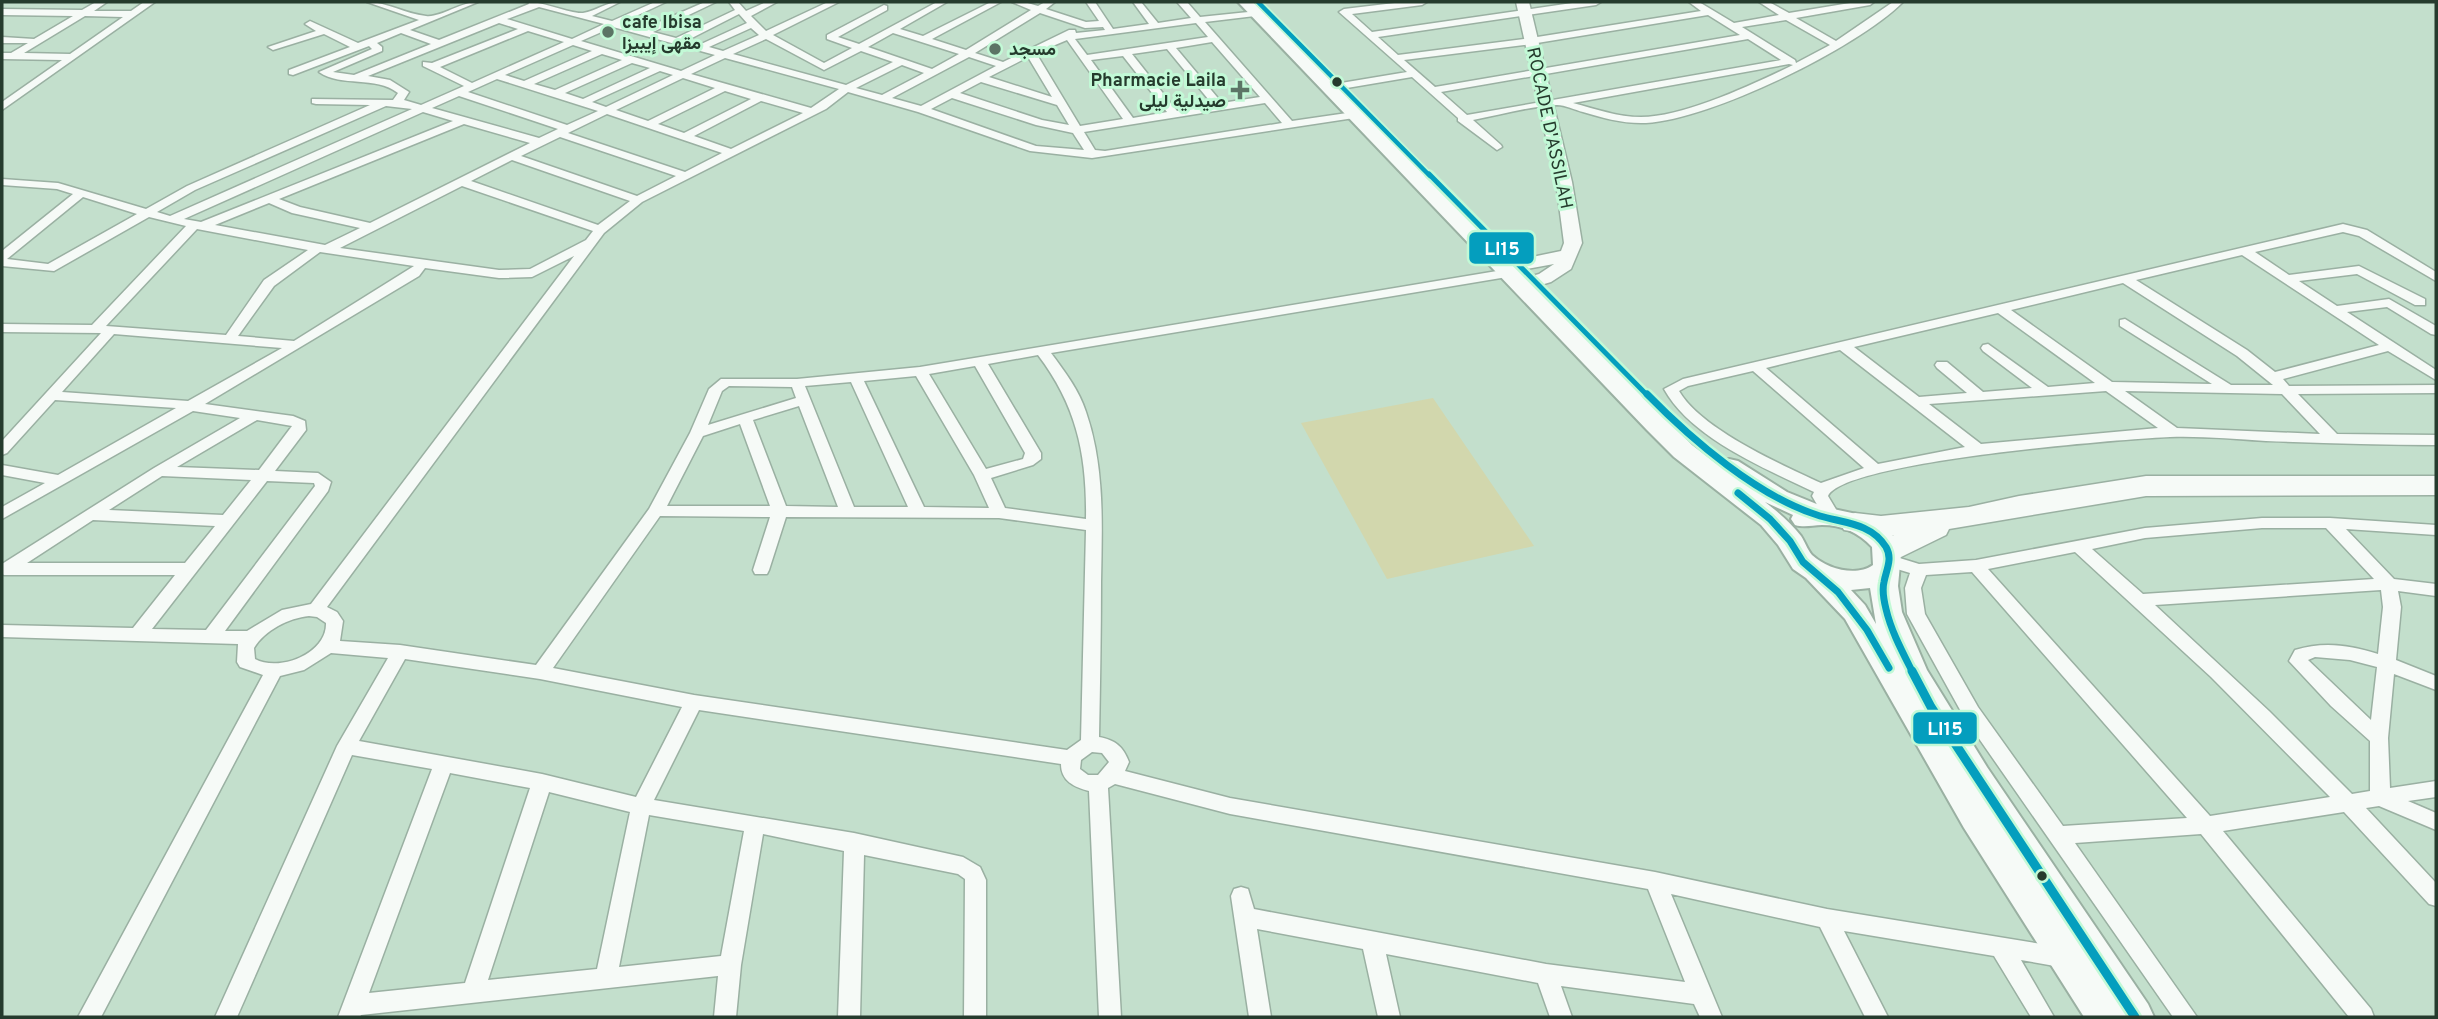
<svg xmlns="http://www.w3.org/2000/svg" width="2438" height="1019" font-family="Overpass,Vazirmatn,sans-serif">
<rect width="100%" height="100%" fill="#c3dfcc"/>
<path fill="#d2d7ad" d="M1433,398L1534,546L1387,579L1301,423Z"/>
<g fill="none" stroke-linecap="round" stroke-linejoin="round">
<defs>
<path id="street" d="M96,2H107L94,11H131L144,2H155L2,110V102L62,60L2,59V53H11L28,43H2V37L34,39L73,16L2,15V9L82,10ZM85,16L123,17L70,54L24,53Z
M367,2C388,2 405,14 426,16C440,18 460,2 478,2L410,30L439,40L529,4L528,2C545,2 570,14 583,13C596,11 606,2 620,2L592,16L612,21L655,2H666L621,23L643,29L705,2H716L653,32L676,38L735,10L729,2H738L746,11L766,2H777L751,16L766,31L828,2H839L773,35L824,63L852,48L827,39V35L884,5L887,6V10L838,37L859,44L937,2H947L900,29L923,36L991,2H1001L932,39L966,50L1031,10L1012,2H1024L1038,6L1045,2H1055L1046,9L1086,22L1099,21L1086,2H1095L1113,29L1149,24L1133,2H1141L1158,23L1191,18L1177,2H1187L1200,17L1258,11V15L1255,16L1205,22L1292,121L1354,112L1359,115L1354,118L1092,158L1030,151L918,112L848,92L826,109L642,202L604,233L327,607L337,612L343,621L340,641L400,645L536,665L649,509L690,433L709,389L721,379H797L920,367L1509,269L1513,270V276L1051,353C1065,372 1079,390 1086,412C1105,467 1102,526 1101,582C1101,634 1100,685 1099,737C1115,740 1123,746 1129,762L1125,771L1230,798L1655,872L1827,909L2066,948L2074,951L2077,958L2074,965L2066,968L2021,960L2054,1017H2031L1994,956L1844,931L1888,1017H1865L1820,927L1671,894L1722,1017H1700L1694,1004L1561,986L1572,1017H1550L1538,983L1386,954L1400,1017H1378L1363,949L1257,929L1271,1017H1249L1231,896L1234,889L1241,887L1248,889L1254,909L1546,964L1685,982L1648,889L1230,814L1115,784L1108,788L1121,1017H1099L1089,791C1074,787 1061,781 1061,764L699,710L654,800L854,833L963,857L980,867L986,880V1017H964L965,879L958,874L864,855L860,1017H838L844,851L763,834L741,965L736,1017H714L718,976L361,1015L360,1017H338L432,769L352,755L237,1017H215L337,746L388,658L331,653L304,670L280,676L101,1017H78L263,675L240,667L237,662L238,644L2,637V625L133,628L175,575H4L2,574V564L154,468L240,418L193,411L2,519V507L45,483L2,475V465L58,475L176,408L55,400L7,453L2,455V441L101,333L2,332V324L92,325L186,226L149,217L54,271L2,266V251L73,194L57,189L2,185V179L58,183L146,209L187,186L370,105L316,104L312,103V99L393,100L398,93C375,75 342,88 319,72L372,49L369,46L293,75L289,74V70L350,47L324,34L273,50L268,47L316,31L305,24L310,21L358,43L419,20ZM539,7L604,24L572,39L507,19ZM1040,13L1085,28L1103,27L1105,30L1076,33L1075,30H1069L1003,62L975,53ZM739,14L747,23L699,45L686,41ZM499,23L518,29L432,63L423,62V66L464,86L421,105L404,100L409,92L390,80L368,76ZM1196,23L1208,37L1087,55L1075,39ZM613,27L715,55L681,71L581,41ZM751,28L759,35L723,51L709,47ZM528,31L564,42L472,83L440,67ZM401,33L431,44L354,75L333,72L382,51V47L377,43ZM893,33L959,54L932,69L868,47ZM766,39L824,70L861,51L893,62L846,85L733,54ZM1067,40L1123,119L1080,126L1036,53ZM1212,42L1260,97L1222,103L1176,48ZM573,45L592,51L524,81L505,75ZM1167,49L1213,105L1177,111L1132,54ZM602,54L622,60L555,90L534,84ZM1123,56L1167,112L1133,118L1091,60ZM969,57L996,66L921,106L892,98ZM1028,57L1052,97L989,77ZM725,58L839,89L811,108L691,74ZM632,63L650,68L583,99L565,93ZM902,65L924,73L882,95L856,88ZM660,71L673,75L606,107L592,102ZM683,78L715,88L648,121L616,110ZM497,79L598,111L567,125L468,92ZM981,82L1057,105L1069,125L1042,120L960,93ZM725,91L751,99L684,133L658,124ZM459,96L558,129L539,138L432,108ZM952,98L1036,125L1073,133L1084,150L1036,146L931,109ZM761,101L803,113L731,149L694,136ZM1265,103L1282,123L1105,151L1095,150L1084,132ZM386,106L412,109L170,216L157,212L195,190ZM423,112L453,121L201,222L184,219ZM607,114L722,153L685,172L568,133ZM464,124L530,143L370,223L300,207L279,199ZM560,137L676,176L637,196L521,156ZM512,160L630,201L598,225L471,181ZM462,186L593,231L586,240L530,269L499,270L340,248ZM83,197L137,214L48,264L7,259ZM269,203L292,213L360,228L325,245L215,225ZM197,229L308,250L264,280L226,335L106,326ZM320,252L414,266L294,341L238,336L274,286ZM574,256L311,604L282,610L247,631H225L328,491L331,482L318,473L275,471L306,430L305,421L293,416L205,404L419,276L425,268L499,278L532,277ZM114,334L282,348L188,401L62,392ZM1038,355C1077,406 1087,456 1086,519L1005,508L991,478L1033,465L1041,459V453L988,364ZM975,366L1025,453L1023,459L986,469L929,374ZM916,376L974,475L989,508L924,507L864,381ZM851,382L908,507H854L805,386ZM729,386L792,387L796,398L708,425L722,391ZM799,406L838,507L786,506L753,420ZM257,420L292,426L259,470L177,467ZM740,424L770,506H667L703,436ZM162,476L251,480L223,515L109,510ZM267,481L314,483L315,486L206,630L152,629ZM660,516L770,517L753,570L755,574H767L769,570L786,517L999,518L1086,530L1081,740L1067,750L694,695L553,668ZM93,520L215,526L185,563H27ZM309,616L317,617L326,623C327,654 279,672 255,659L254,648C265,630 289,618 309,616ZM405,659L540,679L682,707L636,797L542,774L359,741ZM1092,752L1102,753L1109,762L1098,775H1088L1080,769L1081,760ZM450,773L530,788L465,983L369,993ZM549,792L630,812L597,969L488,980ZM649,815L744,831L721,956L619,967Z
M1403,2H1427L1422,5L1352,14L1372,32L1579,2H1601L1596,5L1378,37L1398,55L1531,38L1701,11L1689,2H1699L1734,23L1779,15L1759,2H1769L1789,13L1856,2H1874L1870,5L1796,18L1836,41L1893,2H1903C1857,48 1712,119 1646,123C1624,124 1603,118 1583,112C1575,110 1565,105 1557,105C1530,106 1500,115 1473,120L1501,145L1502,147L1497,150L1458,121V118L1412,77L1341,89L1336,86L1341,83L1407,72L1339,12L1344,9ZM1708,15L1740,35L1435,87L1404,60L1531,44ZM1786,20L1830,45L1796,63L1795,60L1742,27ZM1748,39L1781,60L1467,115L1441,92ZM1789,64L1793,65C1754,84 1684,117 1641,117C1618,117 1595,109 1573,103Z
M2343,224L2367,230L2436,272V281L2359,236L2343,232L2255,252L2289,275L2359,266L2425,299V305H2415L2357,274L2299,281L2337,306L2389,299L2436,326V335L2431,334L2387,307L2347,312L2436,370V380L2388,351L2283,379L2289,386L2436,385V393L2298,394L2337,434L2436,435V445C2379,445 2323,443 2266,441C2234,439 2202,436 2170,437C2122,439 1845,461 1828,496L1840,516L1832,521L1826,520L1812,496L1814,492C1764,468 1691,438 1664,389L1683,379ZM2242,255L2379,345L2275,372L2247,350L2136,280ZM2123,283L2237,356L2273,385H2231L2125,319L2120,320V326L2212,384L2112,382L2011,310ZM1998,313L2095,383L2048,387L1988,344L1983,345L1981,348L1983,351L2032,388L1983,392L1947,362H1937L1935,365L1937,368L1967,393L1919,397L1854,347ZM1840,350L1965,447L1878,464L1766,368ZM1753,371L1864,468L1821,483C1780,464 1701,429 1679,391L1688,386ZM2106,391L2158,428L1981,444L1929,404ZM2125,391L2282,394L2320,434L2177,428Z
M2262,518H2330L2436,525V535L2346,529L2394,579L2436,584V596L2398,591L2401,607L2396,660L2436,676V690L2394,674L2388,738L2390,788L2436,781V797L2408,801L2436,813V830L2379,806L2366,808L2436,883V906L2429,904L2344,812L2223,831L2371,1009L2374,1017H2349L2201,834L2075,843L2197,1017H2173L1964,717L1907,614L1905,588L1910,573L1884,565L1882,561L1890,555L1919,564L1976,560L2145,528ZM2262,528H2326L2374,579L2143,594L2092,549L2145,538ZM2075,552L2211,677L2330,797L2210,816L1988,569ZM1972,572L2187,818L2063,826L1978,707L1925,614L1921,588L1926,575ZM2381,590L2383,607L2378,654C2349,645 2324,641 2295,650L2289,661L2331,706L2370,741V791L2352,794L2269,711L2155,605ZM2315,657L2350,660L2377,667L2371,720L2308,660Z"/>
<path id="secondary" d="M1516,2H1529L1572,182L1582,243L1571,269L1551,282L1521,291L1512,285L1514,281L1539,274L1554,264L1504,273L1495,268L1498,264L1561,251L1564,243L1556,182Z"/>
<path id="primary" d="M1238,2H1253L1692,445L1718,465L1720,461L1729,459L1738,461L1787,492L1824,507L1866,516L1892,534L1901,553L1898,586L1902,612L1927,670L1987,767L2148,1004L2154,1017H2084L1964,828L1845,619L1806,578L1793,569L1778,545L1761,525L1674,457L1647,430ZM1765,502L1793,515L1791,519L1795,525C1805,528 1812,525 1822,525C1843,525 1859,533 1872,547L1873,565C1856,577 1827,569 1812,555C1807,549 1805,542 1801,536C1791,523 1778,512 1765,502ZM1870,588L1876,624L1865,605L1851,590Z"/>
<path id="highway" d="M2146,476H2436V495L2146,496L1949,529L1946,535L1899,558L1888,561L1877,558L1873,550L1877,542L1894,535L1881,536L1844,530L1840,523L1844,516L1855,513L1881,516L1969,507L2019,496Z"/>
</defs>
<use href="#street" stroke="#9ab0a2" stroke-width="3"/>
<use href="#secondary" stroke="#9ab0a2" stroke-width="3"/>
<use href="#primary" stroke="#9ab0a2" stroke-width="4"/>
<use href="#highway" stroke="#9ab0a2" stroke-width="3"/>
<use href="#street" fill="#f6faf7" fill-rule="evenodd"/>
<use href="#secondary" fill="#f6faf7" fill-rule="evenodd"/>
<use href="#primary" fill="#f6faf7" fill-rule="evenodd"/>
<use href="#highway" fill="#f6faf7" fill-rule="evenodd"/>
<defs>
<path id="bus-1-far3" d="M1258,2L1430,176"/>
<path id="bus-1-far2" d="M1429,174L1648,396"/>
<path id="bus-1-far1" d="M1647,394C1692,440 1758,497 1820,516C1844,523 1871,523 1886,547C1893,559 1886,570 1884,582C1882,590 1884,601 1886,609C1891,631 1903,653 1913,673
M1738,493L1770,519L1790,541L1803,562L1838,592L1867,630L1889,668"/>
<path id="bus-1" d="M1912,671L1931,707L2135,1017"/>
</defs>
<use href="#bus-1-far3" stroke="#c2f9d6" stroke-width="8"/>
<use href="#bus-1-far2" stroke="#c2f9d6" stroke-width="10"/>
<use href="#bus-1-far1" stroke="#c2f9d6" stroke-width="12"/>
<use href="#bus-1" stroke="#c2f9d6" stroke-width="14"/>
<use href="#bus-1-far3" stroke="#049ebe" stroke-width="4.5"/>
<use href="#bus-1-far2" stroke="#049ebe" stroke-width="5"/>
<use href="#bus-1-far1" stroke="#049ebe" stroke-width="7"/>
<use href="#bus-1" stroke="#049ebe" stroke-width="9"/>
</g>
<g fill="#5c7465" stroke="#c2f9d6" stroke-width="2.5">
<circle cx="608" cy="32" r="7"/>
<circle cx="995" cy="49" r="7"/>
<path d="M1236.5 79.5h7v7h7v7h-7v7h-7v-7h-7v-7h7z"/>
</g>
<g fill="#253b2d" stroke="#c2f9d6" stroke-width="2.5">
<circle cx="1337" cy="82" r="6"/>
<circle cx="2042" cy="876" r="6"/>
</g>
<g text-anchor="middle" stroke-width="6" stroke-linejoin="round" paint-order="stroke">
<g font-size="18" font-weight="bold" fill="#253b2d" stroke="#c2f9d6" text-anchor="start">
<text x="622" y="28">cafe Ibisa<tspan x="622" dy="21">مقهى إيبيزا</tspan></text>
<text x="1009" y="55">مسجد</text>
<text x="1226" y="86" text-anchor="end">Pharmacie Laila<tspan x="1226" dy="21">صيدلية ليلى</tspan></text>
</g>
<g font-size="18" fill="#253b2d" stroke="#c2f9d6">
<text transform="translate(1550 128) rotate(78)" y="6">ROCADE D'ASSILAH</text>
</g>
</g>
<g stroke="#c2f9d6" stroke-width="2.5">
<rect x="1468" y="231" width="67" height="34" rx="7" fill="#049ebe"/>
<rect x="1912" y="711" width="66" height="34" rx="7" fill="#049ebe"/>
</g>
<g font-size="19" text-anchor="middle" font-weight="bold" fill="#fff">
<text x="1502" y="255">LI15</text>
<text x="1945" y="735">LI15</text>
</g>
<rect width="2438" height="1019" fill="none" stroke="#253b2d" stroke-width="7"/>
</svg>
